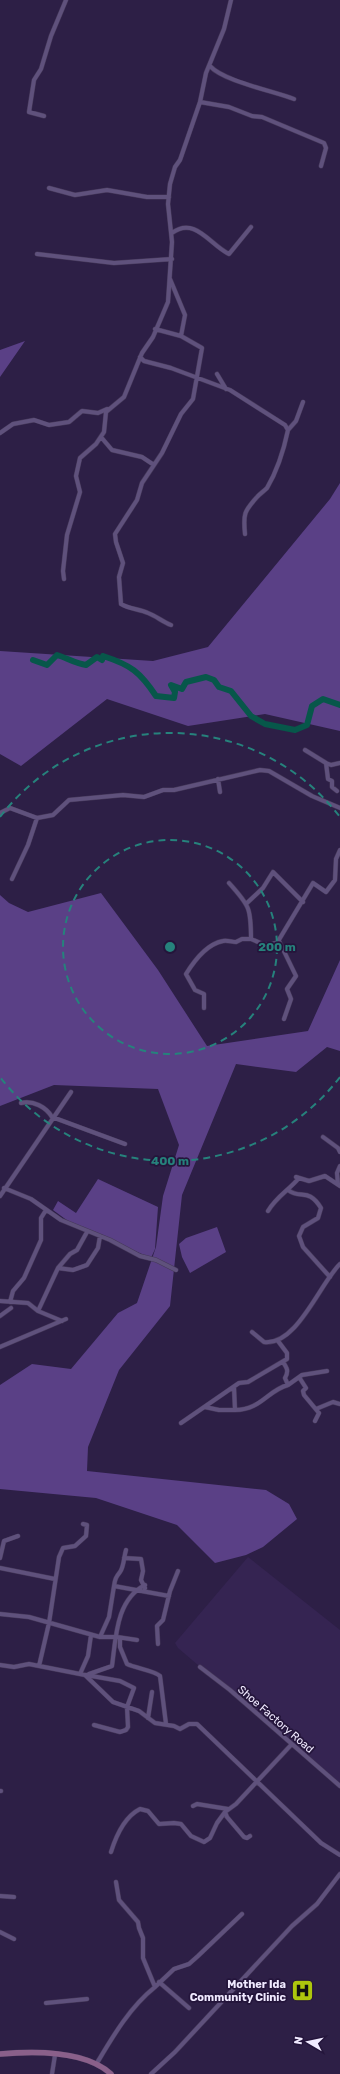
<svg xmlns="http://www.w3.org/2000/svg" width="340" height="2074" font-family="Rubik,sans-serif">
<rect width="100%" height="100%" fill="#2d1f46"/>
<path fill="#352452" d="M248,1557L340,1630V1786L178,1648L175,1643Z"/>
<path fill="#5a4086" d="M25,341L0,377V350Z
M340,483V731L265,714L188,726L107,699L21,766L0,754V651L153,661L208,647L330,499Z
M101,893L158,970L207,1046L308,1031L340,960V1051L327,1047L296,1072L236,1064L182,1195L170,1306L119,1370L88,1447L87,1471L266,1490L289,1504L297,1519L263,1547L246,1555L215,1563L177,1525L96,1498L0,1489V1385L32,1364L71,1369L118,1313L137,1303L156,1247L163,1196L179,1145L158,1089L54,1085L0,1106V895L9,903L28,912Z
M98,1179L158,1207L155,1249L151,1258L72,1224L53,1210L58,1201L76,1213Z
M217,1227L226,1252L190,1273L182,1257L179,1244L186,1238Z"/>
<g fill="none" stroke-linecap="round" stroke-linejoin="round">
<path stroke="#07574a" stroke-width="6" d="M33,660L47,665L57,655C67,658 76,664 86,665L97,657L102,660L103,656C131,665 140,672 156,696L174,698L175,692L171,685L182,689L186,682L206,677L214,680L219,687L231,691L251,716L265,724L295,730L307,725L312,706L323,699L340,705"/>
<defs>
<path id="street" d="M210,66C223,81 273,91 294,99
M200,102L229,107L252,116L262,117L324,143L326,148L321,166
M44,116L29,112L34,80L41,69L51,36L66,0
M49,188L75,195L107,190L147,197H169
M172,233C195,216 210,245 229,254L251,227
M37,254L114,263L172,259
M170,279L185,315L181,336
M155,329L181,336L202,348L193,399L181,414L162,453L142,483L137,500L115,534L116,542L123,563L119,577L121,604C129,609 139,609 148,613C156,616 163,622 171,625
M140,357L144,361L171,368L230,390L285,425L288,430C284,449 277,471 267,488C264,491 261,493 258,496C244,511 243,514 245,534
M217,374L226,389
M288,430L296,421L303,402
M0,433L13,424L34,420L49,425L69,422L82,411L98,413L107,409
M101,437L112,450L142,457L154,465
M64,579L63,571L67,535L80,492L76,476L80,458L96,444L104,432L106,412L124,397L142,353L153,337L168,302L172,242L168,204L170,184L175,167L180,160L200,102L206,73L224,29L231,0
M305,750L326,763L328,779L332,781V787L337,791
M326,763L331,765L340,763
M218,779L220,792
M0,813L10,808L37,818L53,815L69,800L123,795L144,797L163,790H174L260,770L269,771L312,796L340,808
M12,879L28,845L37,818
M229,883C250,906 251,909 251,939L265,945L277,943L313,883L326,892L335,880L336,859L340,850
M247,903L263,888L273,872L303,902
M279,941L296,976L287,989L291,999L284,1019
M204,1008V994L195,990L186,974C194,961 207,944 223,941C227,940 232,942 236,942L242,939H251
M21,1103C33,1100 46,1107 52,1117L125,1144
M323,1137L338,1148L340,1152
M296,1177L309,1181L325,1176L340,1186
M338,1184L337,1173L340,1166
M4,1188L31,1199L61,1220L110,1240L140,1256L156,1260L176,1270
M288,1190C301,1200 308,1187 321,1208L318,1218L303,1227L299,1236L303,1247L330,1277
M0,1196L71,1092
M268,1211C276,1197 289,1190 299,1178
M58,1268L73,1270L87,1265L98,1248L100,1236
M0,1301L28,1303L38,1311L62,1321
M10,1302L13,1291L24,1278L41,1240V1218L46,1210
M38,1311L58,1268L70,1254L77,1250L87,1232
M0,1316L11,1308
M252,1332L264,1342C297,1346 320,1283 340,1264
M0,1347L66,1319
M283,1362C287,1368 289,1371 285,1378L288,1385L302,1375L327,1371
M299,1377L306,1388L303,1391L304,1395L319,1413L315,1421
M205,1407L219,1410H235L234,1387
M316,1409L333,1402L340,1404
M235,1410C261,1410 268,1390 288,1385
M181,1423L239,1383L248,1382L287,1359V1353L278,1341
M0,1558L4,1541L18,1536
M124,1558L141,1559L143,1571L141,1580L145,1588
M0,1568L55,1579
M114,1586C115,1579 116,1577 120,1572C124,1567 124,1556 126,1550
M0,1614L29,1617L100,1637H117L137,1640
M100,1637L109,1617L114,1586L169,1596
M120,1638V1647L127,1664C135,1668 155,1671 160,1676L166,1724
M158,1644L157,1626L163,1620L170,1591L178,1571
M0,1665L14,1667L29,1664L85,1675L113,1702L139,1711L155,1723L174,1726L180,1729L189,1724H197L321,1843L340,1855
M39,1666L49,1623L59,1557L63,1548L75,1546L86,1536L87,1525L83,1524
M200,1667L230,1690L340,1786
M80,1674L88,1656L91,1635
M89,1674L112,1666C116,1637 116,1600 145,1585
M86,1675L120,1681L134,1688L127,1707L128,1727L126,1730L120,1732L94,1725
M148,1718L152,1692
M0,1791H1
M193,1806L197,1804L228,1809
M225,1812L227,1817L244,1837L247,1838L250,1836
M111,1852C116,1836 124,1817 140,1809L148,1811L159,1824L174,1823L181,1824L191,1836L204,1842L210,1838L217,1823L225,1812L236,1804L291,1745
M0,1896L14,1897
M0,1932L14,1939
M159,1982L189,2008
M155,1987L174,1969L189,1964L198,1956L242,1914
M46,2003L87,1999
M97,2063C113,2036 130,2007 155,1987L143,1958V1938L139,1928L138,1922L119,1900L116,1882
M52,2074L55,2055
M151,2074L175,2052L292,1926L317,1904L340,1874"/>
<path id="secondary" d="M0,2054C34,2051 85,2050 111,2074"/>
</defs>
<use href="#street" stroke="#46395a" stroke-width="5"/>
<use href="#secondary" stroke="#46395a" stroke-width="6"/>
<use href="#street" stroke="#5f517c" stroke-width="4"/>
<use href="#secondary" stroke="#8a608a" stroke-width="5.5"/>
</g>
<g fill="none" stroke="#26827c" stroke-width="2" stroke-dasharray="7 5">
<circle cx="170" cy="947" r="107"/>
<path d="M340 1077A214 214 0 0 1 0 1077M0 817A214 214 0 0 1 340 817"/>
</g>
<defs>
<symbol id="hospital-square" viewBox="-11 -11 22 22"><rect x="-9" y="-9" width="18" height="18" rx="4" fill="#adc60d" stroke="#24153b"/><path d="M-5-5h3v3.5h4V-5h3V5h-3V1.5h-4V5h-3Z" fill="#111"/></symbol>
</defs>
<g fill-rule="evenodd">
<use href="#hospital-square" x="290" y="1978" width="25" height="25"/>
</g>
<g text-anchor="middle" stroke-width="3.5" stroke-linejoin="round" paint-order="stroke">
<g font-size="11" fill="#f0eaff" stroke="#24153b">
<text transform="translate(276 1719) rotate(41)" y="4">Shoe Factory Road</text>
</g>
<g font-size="11" font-weight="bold" fill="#f0eaff" stroke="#24153b" text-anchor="end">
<text x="286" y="1988">Mother Ida<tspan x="286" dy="13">Community Clinic</tspan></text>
</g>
</g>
<circle cx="170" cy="947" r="6" fill="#26827c" stroke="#24153b" stroke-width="2"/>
<g font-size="12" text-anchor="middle" font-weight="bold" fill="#26827c" stroke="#24153b" stroke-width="3.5" stroke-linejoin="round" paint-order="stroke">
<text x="277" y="951">200 m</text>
<text x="170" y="1165">400 m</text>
</g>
<g transform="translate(308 2042) rotate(279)" stroke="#24153b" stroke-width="3" paint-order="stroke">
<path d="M0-3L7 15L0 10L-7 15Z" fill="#f0eaff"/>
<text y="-6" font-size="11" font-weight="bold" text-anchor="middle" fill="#f0eaff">N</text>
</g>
</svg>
